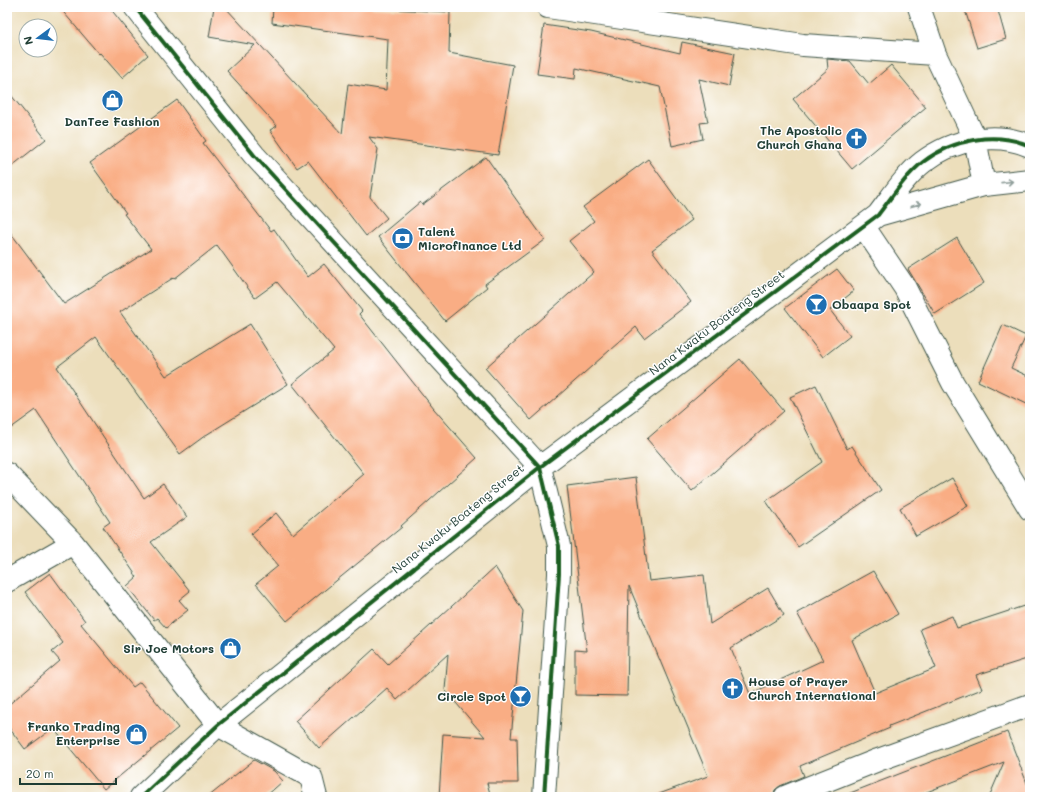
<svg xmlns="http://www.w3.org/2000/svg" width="1037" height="804" font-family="Mali,sans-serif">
<rect width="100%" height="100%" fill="#fff"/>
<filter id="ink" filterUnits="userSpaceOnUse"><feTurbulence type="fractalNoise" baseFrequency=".025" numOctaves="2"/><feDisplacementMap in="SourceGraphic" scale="8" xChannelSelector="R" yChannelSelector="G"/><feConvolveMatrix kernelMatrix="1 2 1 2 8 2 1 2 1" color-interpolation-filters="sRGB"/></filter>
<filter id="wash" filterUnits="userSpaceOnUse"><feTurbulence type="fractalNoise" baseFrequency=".012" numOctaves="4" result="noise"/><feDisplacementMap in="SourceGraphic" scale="16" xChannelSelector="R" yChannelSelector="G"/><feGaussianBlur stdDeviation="0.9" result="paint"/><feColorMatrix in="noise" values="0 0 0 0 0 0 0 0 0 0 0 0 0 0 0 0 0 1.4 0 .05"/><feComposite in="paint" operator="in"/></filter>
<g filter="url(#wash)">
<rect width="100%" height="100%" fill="#ecdebb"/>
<g id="blocks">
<path fill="#f9ad84" d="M59,7H109L148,55L122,78L100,53L99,54Z
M214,7H225L342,134L348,84L386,90L388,39L272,23L273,7H351L450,12L449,53L513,65L498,155L369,137L378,149L370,197L387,218L366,236L308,161L297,168L270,130L277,126L227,71L255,45L209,37Z
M964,7H997L1006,39L977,48Z
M544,25L591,32L680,53L682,42L735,53L729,86L699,79L708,122L700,123L703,139L672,146L660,87L576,68L575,79L537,74Z
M827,59L850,61L869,84L891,65L926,107L852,169L793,99L828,69Z
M7,90L46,139L7,170Z
M177,100L206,141L203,143L271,231L274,229L308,277L324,264L362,311L359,314L434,409L477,458L401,526L402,527L287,621L256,584L278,566L251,534L276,513L293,534L364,474L292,384L334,350L277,282L255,298L217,245L174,279L173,278L120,312L166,376L250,324L288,384L206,435L180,454L96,337L57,367L144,498L163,484L187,517L151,542L190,591L179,600L188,610L166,628L157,618L154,620L127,586L137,577L103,527L110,522L36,410L7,431V228L64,304L151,249L124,214L126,213L90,163Z
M486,157L545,240L485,284L487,287L445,321L378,237L420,202L422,205Z
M648,159L692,220L652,250L691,302L644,338L636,327L531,420L485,368L594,272L569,241L594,221L583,207Z
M957,238L984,283L935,314L908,269Z
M837,269L854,291L830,310L850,336L823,357L785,308Z
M1003,325L1026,336L1011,368L1030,377V406L978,381Z
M740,359L784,411L692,491L647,439Z
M816,385L847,449L852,446L881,490L798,547L766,501L822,462L790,397Z
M636,477L649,581L704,575L710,624L768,588L784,615L731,648L750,694L823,660L797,613L873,571L898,614L852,640L875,693L936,668L920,629L952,616L957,628L1030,604V658L976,675L982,689L889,726L890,728L800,766L804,776L780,786L775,790L773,797H660L659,794L708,776L629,586L627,696L575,695V650L587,651L567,486Z
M952,478L968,506L916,536L900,508Z
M495,567L523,611L511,738H517L518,783H487L491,797H439L443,734L485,737L445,690L448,654L397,700L387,688L319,748L295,721L374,649L388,664Z
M50,573L85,621L81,624L133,687L140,682L178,728L104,789L53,728L25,749L7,725V706L60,661L52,652L63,643L25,592Z
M1007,732L1030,791V797H989L1004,762L914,797H845V795Z
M254,760L274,771L283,781L265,797H208Z"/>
</g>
</g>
<g filter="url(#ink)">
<use href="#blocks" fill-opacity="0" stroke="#3e5548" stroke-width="1"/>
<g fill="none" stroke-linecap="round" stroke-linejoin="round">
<defs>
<path id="minor" d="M135,7L254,155L540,467L559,546V574L544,797
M548,7L803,45L935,54
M919,7L935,54L975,139L984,185
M878,215L984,185L1030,180
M864,227L905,288L953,383L1030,509
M7,474L73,543L218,725L311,777L316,797
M7,581L73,543
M141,797L218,725L540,467L878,215C892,197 905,176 923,162C953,139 996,131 1030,146
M785,797L878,760L1030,705"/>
</defs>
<use href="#minor" stroke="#3e5548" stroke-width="24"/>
<use href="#minor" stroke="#fff" stroke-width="22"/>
<defs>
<path id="cycleway" d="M135,7L254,155L540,467L559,546V574L544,797
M141,797L218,725L540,467L878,215C892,197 905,176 923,162C953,139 996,131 1030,146"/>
</defs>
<use href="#cycleway" stroke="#fff" stroke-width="6"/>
<use href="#cycleway" stroke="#1b5e20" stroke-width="4"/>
</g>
<defs><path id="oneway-shaft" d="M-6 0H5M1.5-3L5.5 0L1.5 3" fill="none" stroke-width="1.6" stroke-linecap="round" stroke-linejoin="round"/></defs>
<g stroke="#8f9e9a">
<use href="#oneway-shaft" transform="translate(1007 182) rotate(-6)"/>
<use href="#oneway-shaft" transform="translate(916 205) rotate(-16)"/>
</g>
</g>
<defs>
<symbol id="shop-disc" viewBox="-11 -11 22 22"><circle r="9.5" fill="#1f6fb2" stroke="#fff"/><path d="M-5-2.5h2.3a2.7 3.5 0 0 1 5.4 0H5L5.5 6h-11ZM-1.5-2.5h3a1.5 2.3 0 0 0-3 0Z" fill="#fff"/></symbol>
<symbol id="church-disc" viewBox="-11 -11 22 22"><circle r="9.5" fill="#1f6fb2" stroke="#fff"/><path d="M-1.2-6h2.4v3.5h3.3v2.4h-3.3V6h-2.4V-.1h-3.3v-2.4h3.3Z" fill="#fff"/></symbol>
<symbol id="bank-disc" viewBox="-11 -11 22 22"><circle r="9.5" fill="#1f6fb2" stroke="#fff"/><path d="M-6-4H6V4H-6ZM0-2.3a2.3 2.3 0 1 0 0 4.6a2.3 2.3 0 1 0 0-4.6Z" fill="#fff"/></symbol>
<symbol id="bar-disc" viewBox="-11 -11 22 22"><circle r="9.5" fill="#1f6fb2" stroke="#fff"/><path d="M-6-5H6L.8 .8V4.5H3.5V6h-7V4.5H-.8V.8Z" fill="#fff"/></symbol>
</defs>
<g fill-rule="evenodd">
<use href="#shop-disc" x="100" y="88" width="25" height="25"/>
<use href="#church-disc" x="844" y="126" width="25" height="25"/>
<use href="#bank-disc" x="390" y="226" width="25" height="25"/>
<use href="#bar-disc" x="804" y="292" width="25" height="25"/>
<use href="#shop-disc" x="218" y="636" width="25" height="25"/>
<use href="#church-disc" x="720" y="676" width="25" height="25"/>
<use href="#bar-disc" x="508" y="684" width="25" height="25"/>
<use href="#shop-disc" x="124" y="722" width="25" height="25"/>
</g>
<g text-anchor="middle" stroke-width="3" stroke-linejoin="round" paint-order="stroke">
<g font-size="12" font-weight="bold" fill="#1f3d34" stroke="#fff" text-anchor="end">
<text x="112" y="126" text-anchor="middle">DanTee Fashion</text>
<text x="842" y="135">The Apostolic<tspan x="842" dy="14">Church Ghana</tspan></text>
<text x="418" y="236" text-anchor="start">Talent<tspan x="418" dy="14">Microfinance Ltd</tspan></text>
<text x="832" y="309" text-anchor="start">Obaapa Spot</text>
<text x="214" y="653">Sir Joe Motors</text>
<text x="748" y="686" text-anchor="start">House of Prayer<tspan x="748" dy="14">Church International</tspan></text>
<text x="506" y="701">Circle Spot</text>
<text x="120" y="731">Franko Trading<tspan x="120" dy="14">Enterprise</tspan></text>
</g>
<g font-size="12" fill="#1f3d34" stroke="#fff">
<text transform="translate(717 323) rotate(-37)" y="4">Nana Kwaku Boateng Street</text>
<text transform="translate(458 519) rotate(-39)" y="4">Nana Kwaku Boateng Street</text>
</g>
</g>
<rect width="1037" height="804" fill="none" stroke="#fff" stroke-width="24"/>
<g transform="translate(38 38) rotate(255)"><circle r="19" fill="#ffffff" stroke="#a5b1ae"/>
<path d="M0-3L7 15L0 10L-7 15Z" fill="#1f6fb2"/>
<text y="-6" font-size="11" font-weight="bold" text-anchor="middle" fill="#1f3d34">N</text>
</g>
<path d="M20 778v6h96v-6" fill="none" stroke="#1f3d34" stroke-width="2"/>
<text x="26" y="778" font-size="12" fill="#1f3d34" stroke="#ffffff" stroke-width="3" paint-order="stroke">20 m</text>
</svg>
